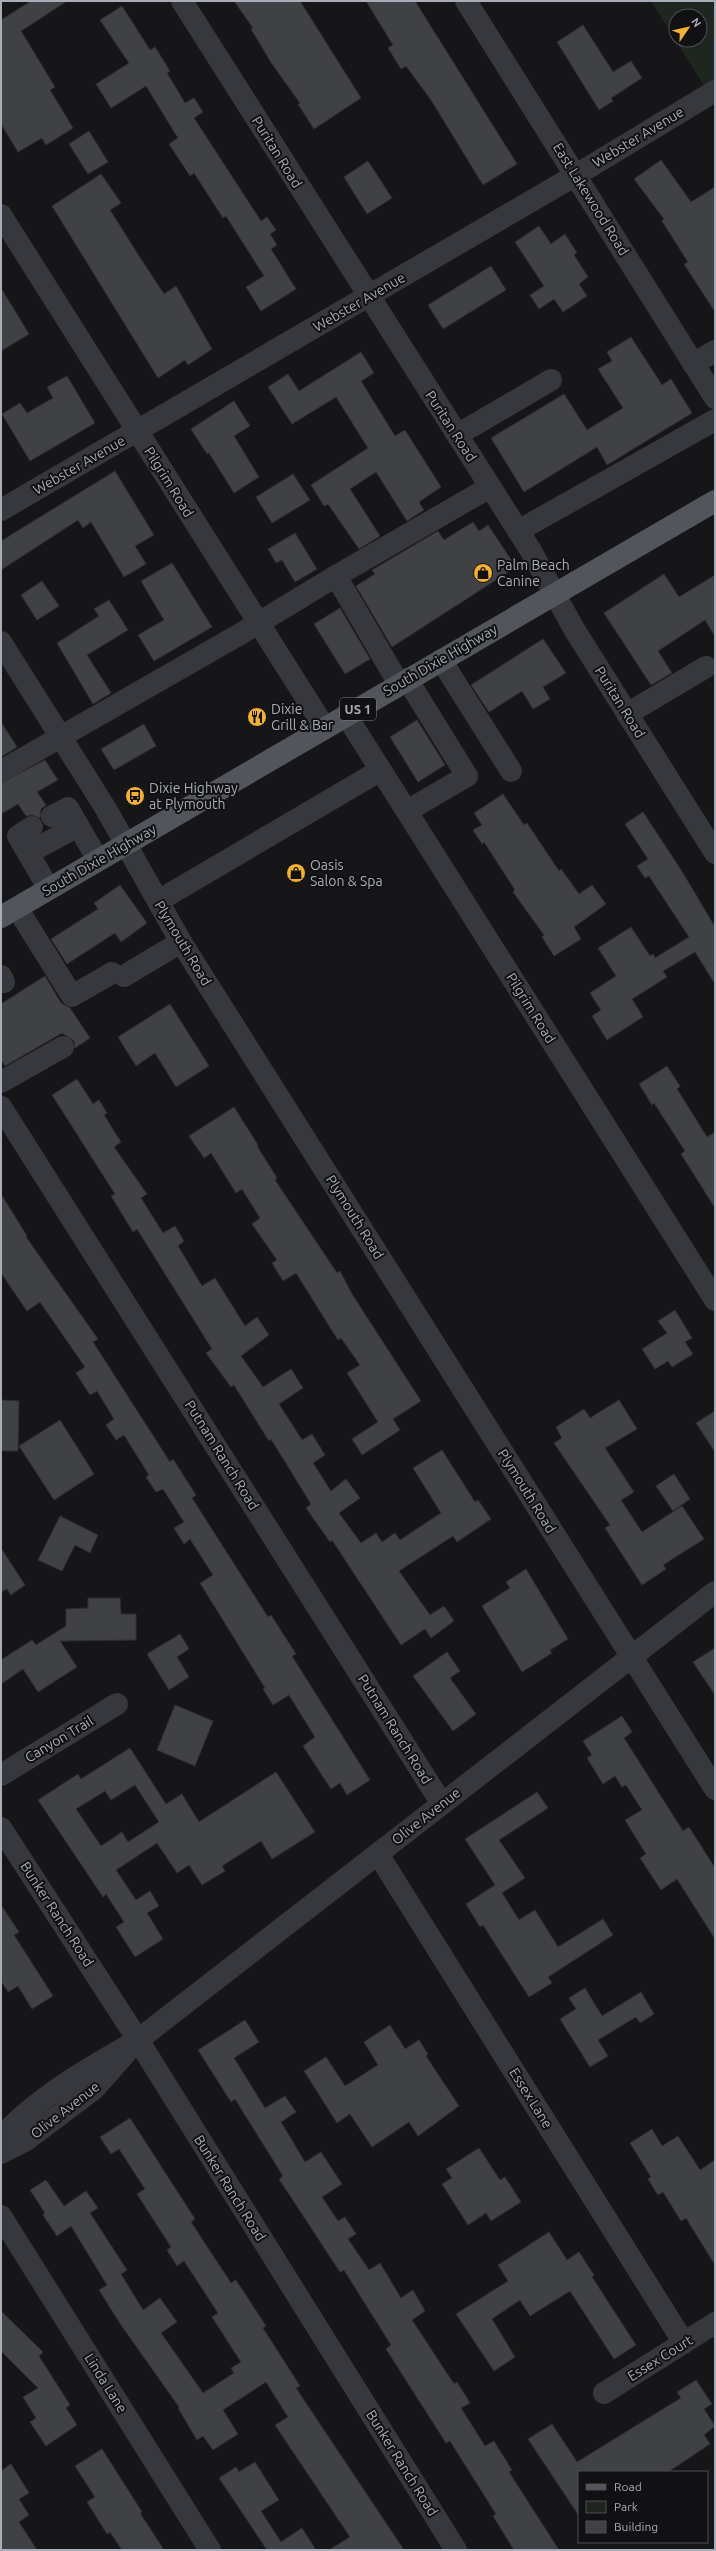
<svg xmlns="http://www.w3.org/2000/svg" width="716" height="2551" font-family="Ubuntu,sans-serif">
<rect width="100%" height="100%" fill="#161618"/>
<path fill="#1e261f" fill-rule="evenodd" d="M651,1H715V103ZM676,16H700V40H676Z"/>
<path fill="#404145" stroke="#303034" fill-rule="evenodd" d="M31,1H67L21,31L55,87L50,90L73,128L46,145L42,138L18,152L1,124V20Z
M234,1H300L361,98L314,129L298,104L300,103L272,64L251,29L253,28Z
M366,1H415L517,164L483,185L431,100L406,66L401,69L388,48L393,45Z
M122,6L150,50L155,47L170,71L167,73L185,103L194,98L203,112L194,118L261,221L267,217L276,230L270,234L277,245L271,249L296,289L261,311L246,287L264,276L226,216L223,218L194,173L190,176L169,144L178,138L146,86L111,108L96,84L129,63L100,20Z
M583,25L613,72L631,61L642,78L611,98L613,101L599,110L557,42Z
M89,131L108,162L88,174L69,144Z
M661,160L691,202L715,187V312L684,264L688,262L662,221L664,219L634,179Z
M368,161L392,198L367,214L344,177Z
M101,174L121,203L110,210L139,256L164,294L176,286L212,349L188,365L185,360L158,378L52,206Z
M539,226L551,244L565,234L577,253L574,255L588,277L579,284L587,296L563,312L554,299L539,309L530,295L544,286L515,242Z
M491,266L506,290L443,329L428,305Z
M1,288L29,334L1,351Z
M631,337L662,385L671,379L692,413L607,465L597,447L524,492L491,438L564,394L587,430L623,408L598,369L612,361L607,352Z
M361,352L374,373L361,381L395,436L405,430L441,487L419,502L424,510L407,521L376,472L350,489L380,536L359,549L328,504L324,506L311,485L368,448L336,397L292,424L268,387L288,374L299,391Z
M67,376L95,423L30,461L2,414L20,403L27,413L53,398L47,387Z
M234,401L250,426L234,436L259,477L234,493L209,453L207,454L191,429Z
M115,471L154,535L135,546L146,564L124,577L91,522L83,528L78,520L1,570V541Z
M293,474L310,500L272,523L256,497Z
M473,522L479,531L488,525L516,567L392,647L356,586L375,574L372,570L438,531L444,540Z
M295,533L317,569L295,582L282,560L276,563L268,549Z
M172,563L212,627L154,661L138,635L164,620L141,581Z
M664,574L679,597L715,575V636L705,620L658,651L672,673L651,685L604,613Z
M42,581L59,606L37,620L21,595Z
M109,600L128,630L87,655L111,693L93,704L57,643L99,616L94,609Z
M340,608L370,659L345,674L314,624Z
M543,639L566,673L543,687L550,699L533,709L522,691L489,712L471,685Z
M417,720L445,765L418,782L390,737Z
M1,722L17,747L1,757Z
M144,724L156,746L114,770L101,749Z
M45,760L58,780L37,792L46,805L41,809L40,818L32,815L26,816L18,804L1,814V783Z
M503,794L524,825L527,823L559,871L561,869L579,894L592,885L606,904L574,927L581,939L554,956L542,937L544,935L513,892L515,890L484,842L482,844L473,830L482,825L474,813Z
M643,812L683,873L715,927V984L695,952L663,971L667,977L632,999L643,1017L607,1040L592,1016L601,1010L590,993L616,976L598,948L631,927L650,956L653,954L655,958L689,937L649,876L645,878L637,866L648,859L625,824Z
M120,885L147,923L121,942L115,933L67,964L51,939L98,909L94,903Z
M45,976L61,1003L70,1008L90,1038L75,1048L74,1041L62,1033L5,1066L1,1060V1004Z
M170,1004L209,1066L176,1087L155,1053L136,1066L118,1037Z
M667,1066L680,1086L677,1089L707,1137L715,1132V1208L681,1154L685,1151L654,1103L652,1105L639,1084Z
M77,1079L93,1104L99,1100L107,1113L104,1115L121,1142L114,1147L147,1194L141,1198L163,1233L175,1226L184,1241L178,1246L202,1286L215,1278L245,1326L257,1317L269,1335L241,1356L263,1387L291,1369L303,1388L279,1404L302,1440L312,1434L325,1455L313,1463L331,1491L346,1479L360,1498L339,1513L361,1543L376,1533L382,1542L395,1533L400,1540L441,1513L413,1468L442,1450L475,1502L478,1500L491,1519L457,1542L453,1536L399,1571L430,1615L444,1606L454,1621L431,1638L425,1629L401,1645L332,1540L330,1542L306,1508L311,1504L271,1439L269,1441L234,1385L231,1387L206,1353L212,1349L137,1229L133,1232L111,1196L115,1194L52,1095Z
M234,1107L258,1145L257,1146L277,1178L275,1180L337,1273L340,1271L352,1294L421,1401L393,1419L400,1430L362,1455L352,1439L378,1422L347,1373L360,1365L341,1338L338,1340L296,1273L283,1281L272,1263L277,1260L252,1224L260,1218L242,1189L236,1193L211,1153L204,1158L189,1136Z
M1,1194L27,1236L26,1237L98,1339L93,1342L170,1462L173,1459L196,1495L192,1498L268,1617L271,1615L296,1654L292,1656L370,1780L347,1795L340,1783L331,1789L303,1746L315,1737L289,1695L273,1705L263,1689L265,1688L200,1583L213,1575L190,1539L184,1544L174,1528L184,1522L163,1489L156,1492L146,1477L149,1475L124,1435L116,1440L106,1425L114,1419L97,1391L90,1395L76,1373L85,1367L40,1302L27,1311L1,1273Z
M675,1310L692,1338L685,1342L693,1354L672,1367L668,1361L655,1369L642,1349L667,1333L658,1321Z
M1,1400L19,1401L18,1451H1Z
M619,1400L637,1429L605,1448L634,1492L621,1500L642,1532L682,1506L704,1539L663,1565L666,1569L642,1585L605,1528L610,1525L554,1443L562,1438L556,1427L584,1409L590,1418Z
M715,1411V1452L696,1423Z
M60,1420L94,1474L54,1500L19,1446Z
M674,1474L690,1499L673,1511L656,1486Z
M60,1516L98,1535L90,1553L75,1545L62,1571L38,1560Z
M1,1548L25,1585L11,1595L7,1589L1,1592Z
M526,1569L568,1639L550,1650L552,1653L522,1672L482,1606L510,1588L506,1582Z
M88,1598H120L121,1614H136V1640L60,1641L77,1667L38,1692L23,1669L1,1684V1660L32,1640L36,1645L66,1626V1609L88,1608Z
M180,1634L189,1649L177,1657L189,1677L169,1690L147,1654Z
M715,1648V1695L693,1662Z
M447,1652L460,1671L450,1678L476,1714L453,1731L413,1676Z
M175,1705L213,1721L195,1766L157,1750Z
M622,1716L632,1732L624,1738L683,1831L689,1827L715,1868V1939L677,1879L661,1890L640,1858L646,1854L625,1820L642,1810L626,1785L622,1787L615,1776L603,1784L587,1758L592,1755L583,1741Z
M130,1748L166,1804L182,1794L199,1822L276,1772L315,1832L272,1859L261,1841L222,1866L225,1871L202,1885L189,1865L177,1873L157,1843L116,1870L136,1900L150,1891L159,1906L147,1913L163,1939L135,1957L116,1927L124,1922L106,1894L103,1897L38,1800L78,1774L81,1779ZM135,1785L159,1822L128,1842L122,1832L101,1846L76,1809L105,1791L111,1800Z
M537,1792L548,1808L499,1840L525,1878L502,1893L519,1920L535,1910L558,1947L603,1919L613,1935L548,1977L552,1983L529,1997L483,1925L480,1927L466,1904L495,1885L465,1839Z
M1,1905L19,1932L14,1935L53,1996L32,2009L18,1986L8,1992L1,1981Z
M585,1988L602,2016L641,1992L654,2014L640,2023L636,2017L598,2040L608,2056L590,2067L560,2019L576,2009L569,1998Z
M245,2020L259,2042L234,2058L265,2108L285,2096L296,2112L281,2122L305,2162L321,2152L342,2184L322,2197L338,2221L345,2217L356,2234L348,2239L369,2270L380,2263L401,2298L413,2290L425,2311L412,2320L454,2384L457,2382L470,2403L461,2408L485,2446L494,2441L512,2470L509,2472L559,2550H514L493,2516L496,2514L450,2441L446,2443L386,2349L391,2345L344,2270L340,2272L279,2179L283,2176L235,2099L231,2102L198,2050Z
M390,2025L405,2049L419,2040L428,2054L426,2056L459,2106L418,2136L409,2122L372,2147L350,2114L337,2123L304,2071L326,2057L345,2086L378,2065L364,2042Z
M130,2118L195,2219L191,2222L231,2283L236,2280L266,2326L263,2328L300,2386L296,2388L404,2550H329L350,2537L275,2425L288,2417L266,2382L223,2410L238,2434L213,2450L203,2436L197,2440L178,2408L179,2407L121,2325L99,2290L107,2285L71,2226L57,2236L43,2215L45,2213L30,2190L46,2180L64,2206L86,2191L98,2208L90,2213L127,2270L121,2274L143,2310L160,2298L177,2322L161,2333L203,2393L234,2373L231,2368L241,2362L212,2317L218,2313L184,2261L177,2266L167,2250L171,2247L137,2194L145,2189L119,2149L111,2154L100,2137Z
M652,2129L662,2146L678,2136L700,2170L715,2160V2265L686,2218L681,2221L663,2192L658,2195L648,2179L651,2177L630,2143Z
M479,2148L500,2180L505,2177L521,2202L491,2221L486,2213L468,2225L442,2184L452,2178L446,2169Z
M549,2232L567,2260L579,2252L594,2275L592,2277L636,2345L614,2359L570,2291L530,2316L520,2300L492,2319L515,2357L494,2371L456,2314L508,2281L498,2265Z
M1,2311L43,2352L39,2356L70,2405L66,2408L77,2425L46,2446L30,2422L36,2418L23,2397L38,2388L1,2351Z
M696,2380L712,2404L704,2409L715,2426L704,2435L710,2444L668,2472H579V2516L528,2439L552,2424L577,2462L681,2398L677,2392Z
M102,2449L142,2512L140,2513L164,2550H122L110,2532L107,2534L87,2502L95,2497L75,2466Z
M255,2462L279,2500L261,2511L281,2542L302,2528L316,2550H267L219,2478L236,2467L239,2472Z
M11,2464L29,2493L19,2499L29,2515L19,2522L37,2550H1V2471Z"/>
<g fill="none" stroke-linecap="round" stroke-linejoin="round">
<path stroke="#37383d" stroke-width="22" d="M182,1L531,551L574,629L715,853
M466,1L715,398
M1,215L325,728
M693,364L715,351
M457,435L551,380
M1,510L576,175L715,91
M518,531L715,420
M336,576L490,487
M1,642L106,809L181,942L715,1789
M441,660L511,771
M627,714L706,667
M346,715L715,1300
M1,771L242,633L336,576L399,684
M407,811L467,776L407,679
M52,816L68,808L98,860
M32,827L18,836L49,889
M28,853L78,826
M158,901L381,770
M17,908L72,996L112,973
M1,976L4,982
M124,976L181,942
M1,1082L63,1047
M1,1107L442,1804
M1,1775L117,1704
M1,1828L138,2040L456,2550
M378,1854L684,2343
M1,2137C39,2096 89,2068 138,2040L715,1592
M1,2153L25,2141L94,2089L126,2053
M1,2216L210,2550
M604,2393L715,2323"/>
<path stroke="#53555c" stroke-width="22" d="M1,917L715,501"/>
</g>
<defs>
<symbol id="shop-disc" viewBox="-11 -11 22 22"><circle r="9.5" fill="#f2b134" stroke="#111113"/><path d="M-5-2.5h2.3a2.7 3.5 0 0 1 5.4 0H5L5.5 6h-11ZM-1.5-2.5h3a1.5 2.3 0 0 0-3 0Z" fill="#111"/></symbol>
<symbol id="restaurant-disc" viewBox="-11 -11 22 22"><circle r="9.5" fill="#f2b134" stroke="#111113"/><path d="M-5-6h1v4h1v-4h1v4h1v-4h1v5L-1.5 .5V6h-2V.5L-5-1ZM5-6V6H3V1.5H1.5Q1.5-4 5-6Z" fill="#111"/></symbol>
<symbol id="bus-disc" viewBox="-11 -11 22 22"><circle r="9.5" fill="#f2b134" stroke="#111113"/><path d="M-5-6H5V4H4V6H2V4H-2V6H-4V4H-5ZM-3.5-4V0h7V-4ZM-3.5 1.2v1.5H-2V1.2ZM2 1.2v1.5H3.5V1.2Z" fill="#111"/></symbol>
</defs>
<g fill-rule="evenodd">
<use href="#shop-disc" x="472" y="562" width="22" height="22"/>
<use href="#restaurant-disc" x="246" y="706" width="22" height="22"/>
<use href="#bus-disc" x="124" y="785" width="22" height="22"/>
<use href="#shop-disc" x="285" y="862" width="22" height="22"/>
</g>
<g text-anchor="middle" stroke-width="4" stroke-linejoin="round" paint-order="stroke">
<rect fill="#111113" stroke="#7b7e86" stroke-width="1" x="340" y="698" width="36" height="22" rx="3"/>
<g font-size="13" font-weight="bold" fill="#a8adb8">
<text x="358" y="714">US 1</text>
</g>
<g font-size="14" fill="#a8adb8" stroke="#111113">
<text transform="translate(638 137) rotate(-31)" y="5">Webster Avenue</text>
<text transform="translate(277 152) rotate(58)" y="5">Puritan Road</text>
<text transform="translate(591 199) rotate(58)" y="5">East Lakewood Road</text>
<text transform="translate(359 302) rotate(-30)" y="5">Webster Avenue</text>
<text transform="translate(451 426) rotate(57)" y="5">Puritan Road</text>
<text transform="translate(79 465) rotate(-30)" y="5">Webster Avenue</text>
<text transform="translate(169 482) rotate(58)" y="5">Pilgrim Road</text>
<text transform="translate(440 660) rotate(-30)" y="5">South Dixie Highway</text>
<text transform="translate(620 702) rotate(58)" y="5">Puritan Road</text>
<text transform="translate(99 860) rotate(-30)" y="5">South Dixie Highway</text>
<text transform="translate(183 943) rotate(59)" y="5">Plymouth Road</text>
<text transform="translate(531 1008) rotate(58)" y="5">Pilgrim Road</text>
<text transform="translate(355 1217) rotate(58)" y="5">Plymouth Road</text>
<text transform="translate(222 1455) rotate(58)" y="5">Putnam Ranch Road</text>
<text transform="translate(527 1491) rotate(58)" y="5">Plymouth Road</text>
<text transform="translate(395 1729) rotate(58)" y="5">Putnam Ranch Road</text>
<text transform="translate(59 1739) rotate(-31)" y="5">Canyon Trail</text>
<text transform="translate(426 1816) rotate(-38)" y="5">Olive Avenue</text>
<text transform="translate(57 1914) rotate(57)" y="5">Bunker Ranch Road</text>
<text transform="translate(531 2098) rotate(58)" y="5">Essex Lane</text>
<text transform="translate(65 2110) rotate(-38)" y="5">Olive Avenue</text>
<text transform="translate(230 2188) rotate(58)" y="5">Bunker Ranch Road</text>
<text transform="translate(660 2358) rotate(-32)" y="5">Essex Court</text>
<text transform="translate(106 2383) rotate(58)" y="5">Linda Lane</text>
<text transform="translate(402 2463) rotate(58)" y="5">Bunker Ranch Road</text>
</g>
<g font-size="14" fill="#a8adb8" stroke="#111113" text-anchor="start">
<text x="497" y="570">Palm Beach<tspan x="497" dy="16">Canine</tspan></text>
<text x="271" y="714">Dixie<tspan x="271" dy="16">Grill &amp; Bar</tspan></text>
<text x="149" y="793">Dixie Highway<tspan x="149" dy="16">at Plymouth</tspan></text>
<text x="310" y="870">Oasis<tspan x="310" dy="16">Salon &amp; Spa</tspan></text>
</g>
</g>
<rect width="716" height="2551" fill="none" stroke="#a8adb8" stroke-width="4"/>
<rect x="578" y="2471" width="130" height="72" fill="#111113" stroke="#4d4f55"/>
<rect x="586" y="2484" width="20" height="6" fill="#53555c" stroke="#4d4f55"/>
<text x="614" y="2491" font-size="12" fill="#a8adb8">Road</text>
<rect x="586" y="2501" width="20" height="12" fill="#1e261f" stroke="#4d4f55"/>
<text x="614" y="2511" font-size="12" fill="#a8adb8">Park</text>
<rect x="586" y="2521" width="20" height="12" fill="#404145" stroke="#4d4f55"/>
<text x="614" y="2531" font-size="12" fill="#a8adb8">Building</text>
<g transform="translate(688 28) rotate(56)"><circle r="19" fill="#111113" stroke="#4d4f55"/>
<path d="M0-3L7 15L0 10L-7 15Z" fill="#f2b134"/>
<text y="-6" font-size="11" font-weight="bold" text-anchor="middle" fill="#a8adb8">N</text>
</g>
</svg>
